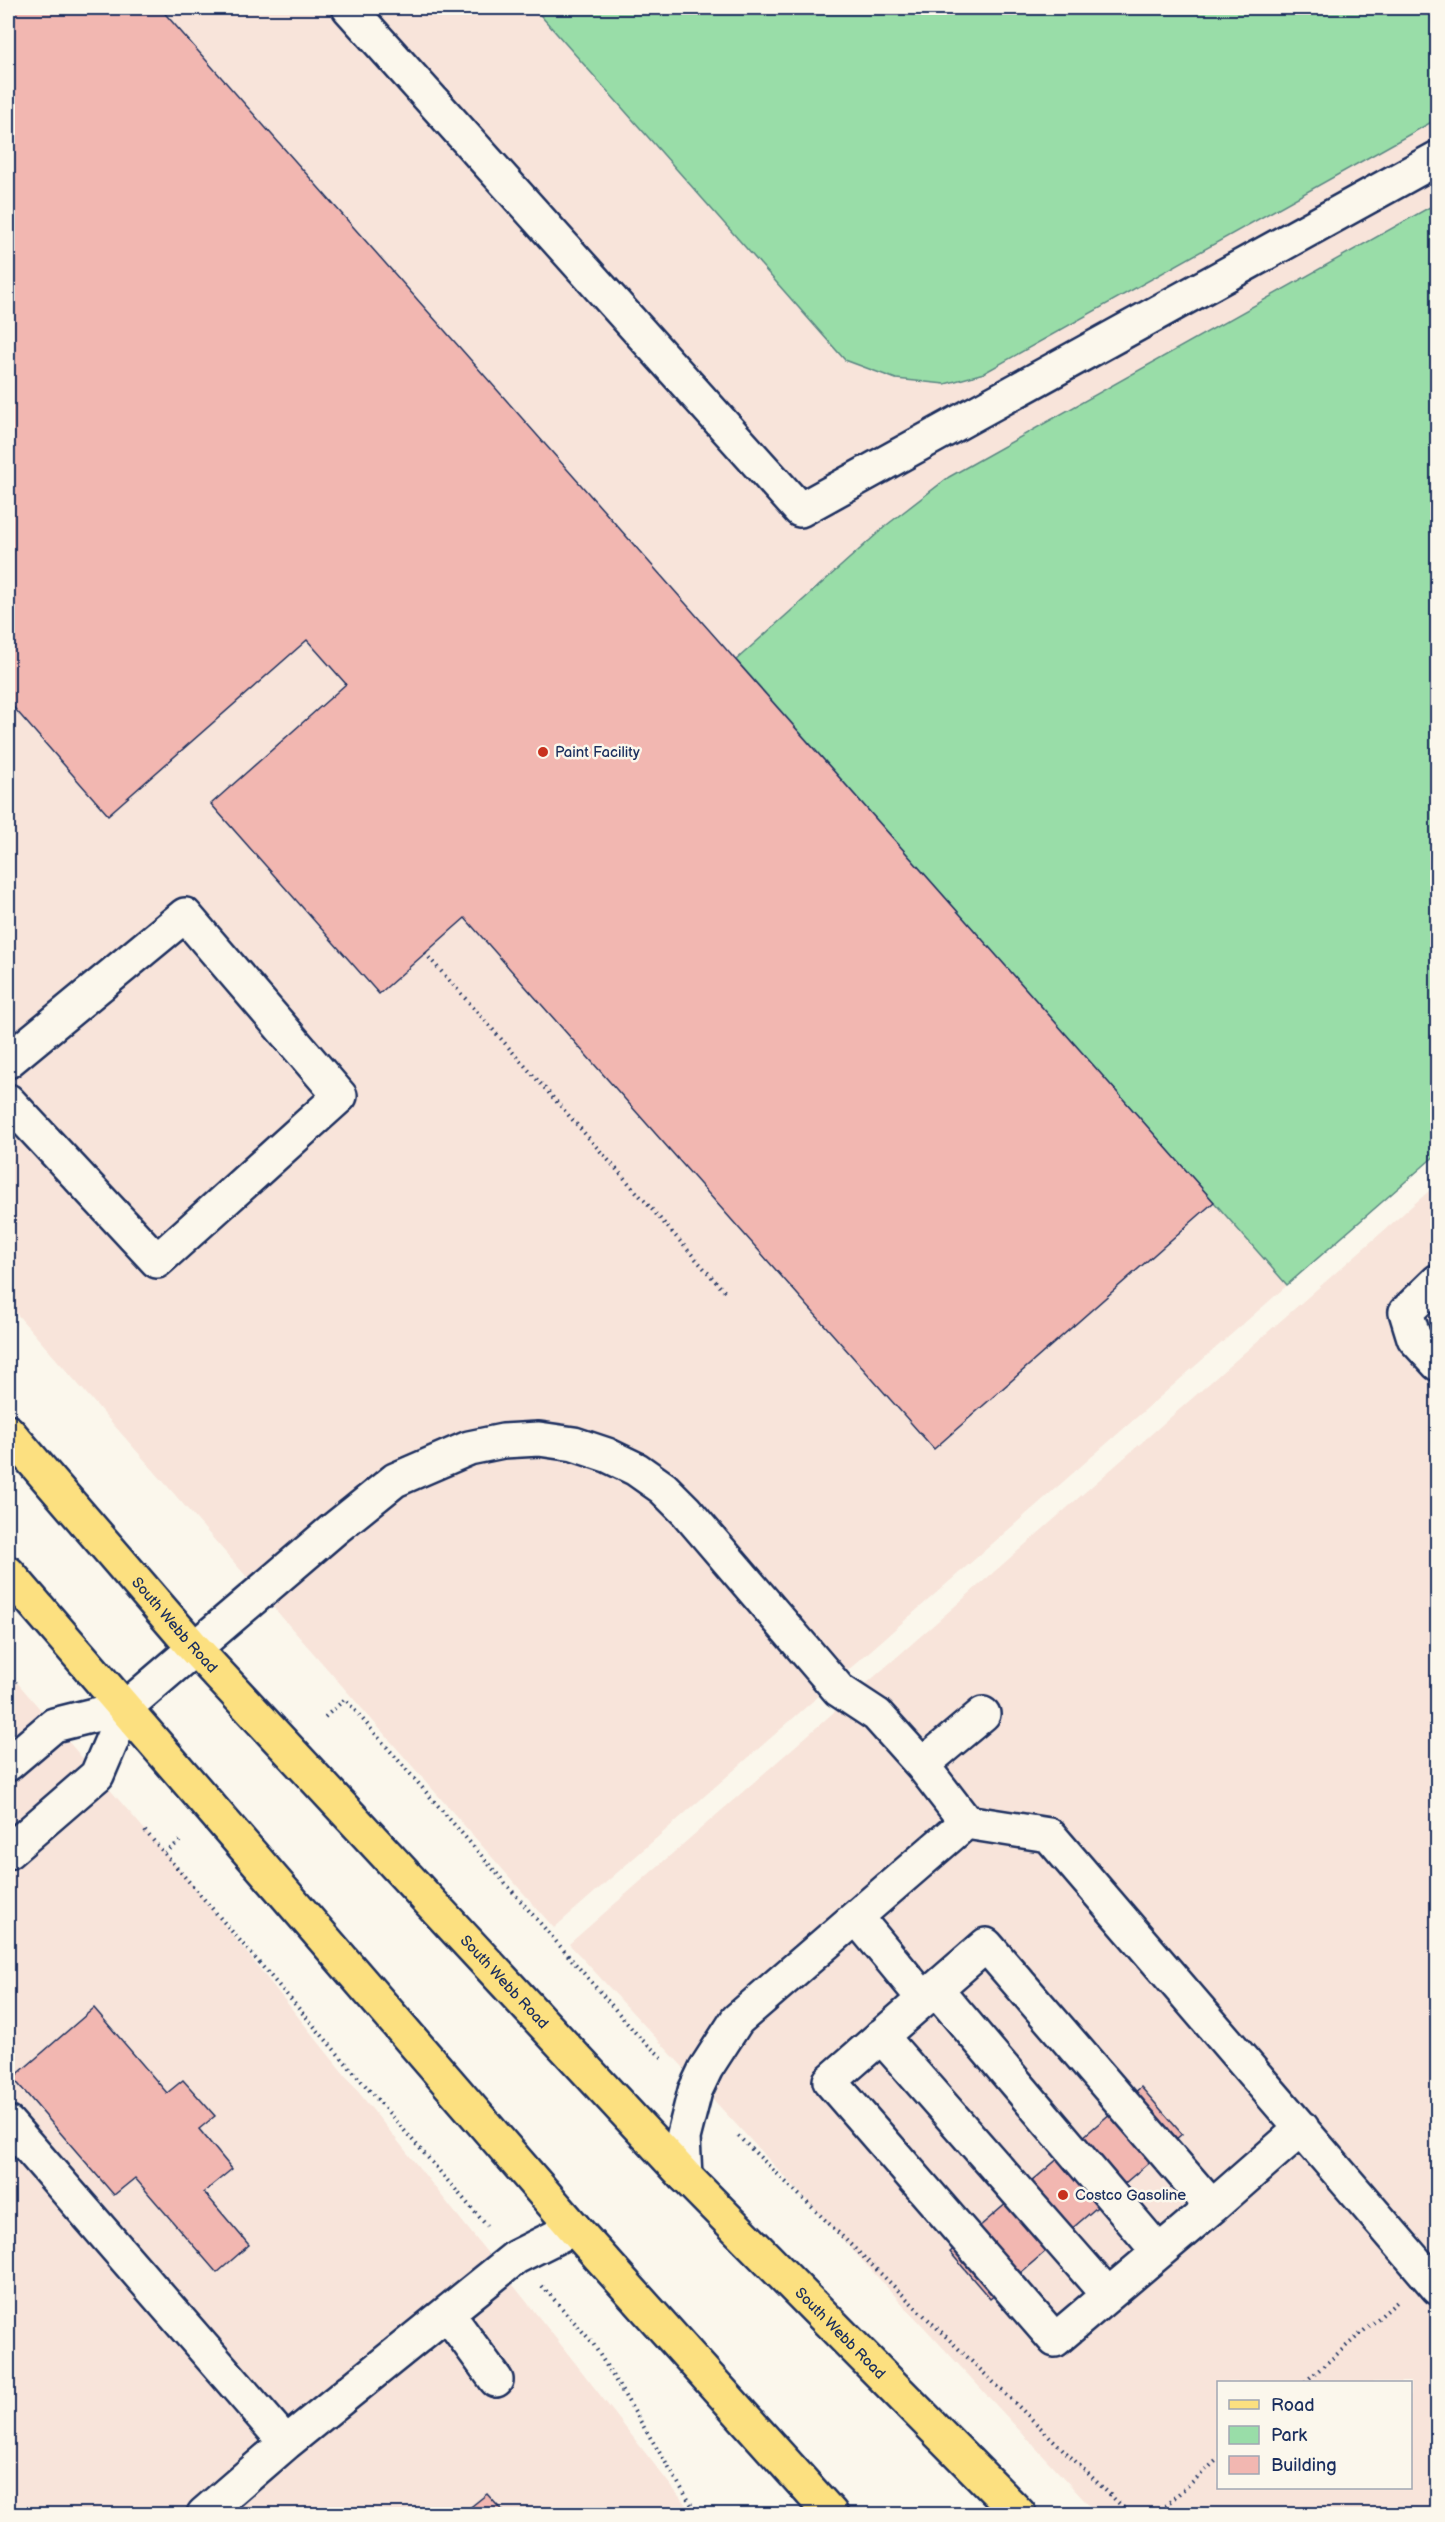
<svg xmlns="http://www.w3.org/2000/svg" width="1445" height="2522" font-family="'Balsamiq Sans',sans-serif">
<rect width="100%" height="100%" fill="#fbf7ec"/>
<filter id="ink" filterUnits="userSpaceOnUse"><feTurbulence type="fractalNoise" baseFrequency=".0167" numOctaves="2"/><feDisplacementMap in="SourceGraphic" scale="12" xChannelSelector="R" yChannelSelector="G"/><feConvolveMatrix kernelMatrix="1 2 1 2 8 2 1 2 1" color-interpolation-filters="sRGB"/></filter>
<g filter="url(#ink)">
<path fill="#f8e4da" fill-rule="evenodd" d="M8,8H1437V1154L554,1928L8,1304Z
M1437,1184V2514H1097L569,1944ZM1218,2382H1410V2488H1218Z
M8,1672L190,1882L558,2341L693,2514H8Z"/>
<path fill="#99dda8" stroke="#5a8683" stroke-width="1.5" d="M534,8H1437V119L984,373L945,384L896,379L845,360Z
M1437,203V1154L1287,1285L736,660L888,524L949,477Z"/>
<path fill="#f2b7b1" stroke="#1b2f5e" stroke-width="1.5" d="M8,8H160L1214,1202L934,1449L465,918L379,994L211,804L346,684L307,640L108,815L8,701Z
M94,2008L167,2093L183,2080L215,2116L199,2129L232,2169L204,2192L249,2245L217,2273L135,2178L114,2195L13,2078Z
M1141,2087L1182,2134L990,2299L950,2252Z
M487,2494L505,2514H462Z"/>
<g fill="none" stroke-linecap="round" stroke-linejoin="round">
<defs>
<path id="minor" d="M349,8L800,510L1438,158
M8,1061L185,915L340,1096L157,1261L8,1101
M1438,1281L1406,1312L1414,1338L1438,1364
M8,1764L54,1725L126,1707
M922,1765L983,1714
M8,1852L97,1775L126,1707L333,1530L395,1480L469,1448L503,1441L539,1439L574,1444L607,1455L636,1469L663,1488L686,1511L839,1690L877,1715L922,1765L966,1822L1049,1835L1438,2288
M857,1918L924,1999
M936,1989L1158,2251
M881,2036L1108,2295
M8,2123L286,2443
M685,2176L683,2138L695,2091L706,2068L737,2020L966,1822
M1212,2207L1055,2340L830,2081L986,1945L1212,2207L1302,2128
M447,2313L496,2380
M204,2514L286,2443L516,2257L574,2228"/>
<g id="major">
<path id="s1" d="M8,1432L194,1648L685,2176L1019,2514"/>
<path d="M8,1573L574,2228L831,2514"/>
</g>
</defs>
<use href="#minor" stroke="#1b2f5e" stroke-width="38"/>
<use href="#major" stroke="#1b2f5e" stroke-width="38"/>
<path stroke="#1b2f5e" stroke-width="4" stroke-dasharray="1.5 4.5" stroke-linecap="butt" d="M425,953L725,1292
M8,1673L16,1683
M325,1717L345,1699L640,2038L665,2060
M145,1831L487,2226
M165,1853L180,1841
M738,2136L1130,2514
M542,2286L592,2342L697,2514
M1305,2382L1397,2302
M1156,2514L1218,2459"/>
<use href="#minor" stroke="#fbf7ec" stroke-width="33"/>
<use href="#major" stroke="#fce080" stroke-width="33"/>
</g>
</g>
<g fill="#c8321e" stroke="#fbf7ec" stroke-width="2">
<circle cx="543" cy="752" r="6"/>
<circle cx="1063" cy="2195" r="6"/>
</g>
<g text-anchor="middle" stroke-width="5" stroke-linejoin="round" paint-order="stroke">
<g font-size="15" fill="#1b2f5e" stroke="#fbf7ec" text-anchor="start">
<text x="555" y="757">Paint Facility</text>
<text x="1075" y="2200">Costco Gasoline</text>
</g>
<g font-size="15" fill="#1b2f5e" stroke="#fbf7ec">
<text dy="5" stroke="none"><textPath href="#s1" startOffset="255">South Webb Road</textPath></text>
<text dy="5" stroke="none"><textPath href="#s1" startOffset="741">South Webb Road</textPath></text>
<text dy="5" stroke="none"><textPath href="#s1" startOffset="1227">South Webb Road</textPath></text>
</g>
</g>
<rect width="1445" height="2522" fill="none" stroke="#fbf7ec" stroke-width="30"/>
<rect x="15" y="15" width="1415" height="2492" fill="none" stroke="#1b2f5e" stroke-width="2" filter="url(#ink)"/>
<rect x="1217" y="2381" width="195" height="108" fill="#fbf7ec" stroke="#a1a7b3" stroke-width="1.5"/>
<rect x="1229" y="2400" width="30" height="9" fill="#fce080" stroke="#a1a7b3" stroke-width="1.5"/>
<text x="1271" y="2411" font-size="18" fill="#1b2f5e">Road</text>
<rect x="1229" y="2426" width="30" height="18" fill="#99dda8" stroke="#a1a7b3" stroke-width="1.5"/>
<text x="1271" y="2441" font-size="18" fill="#1b2f5e">Park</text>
<rect x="1229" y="2456" width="30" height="18" fill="#f2b7b1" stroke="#a1a7b3" stroke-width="1.5"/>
<text x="1271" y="2471" font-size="18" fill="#1b2f5e">Building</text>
</svg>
